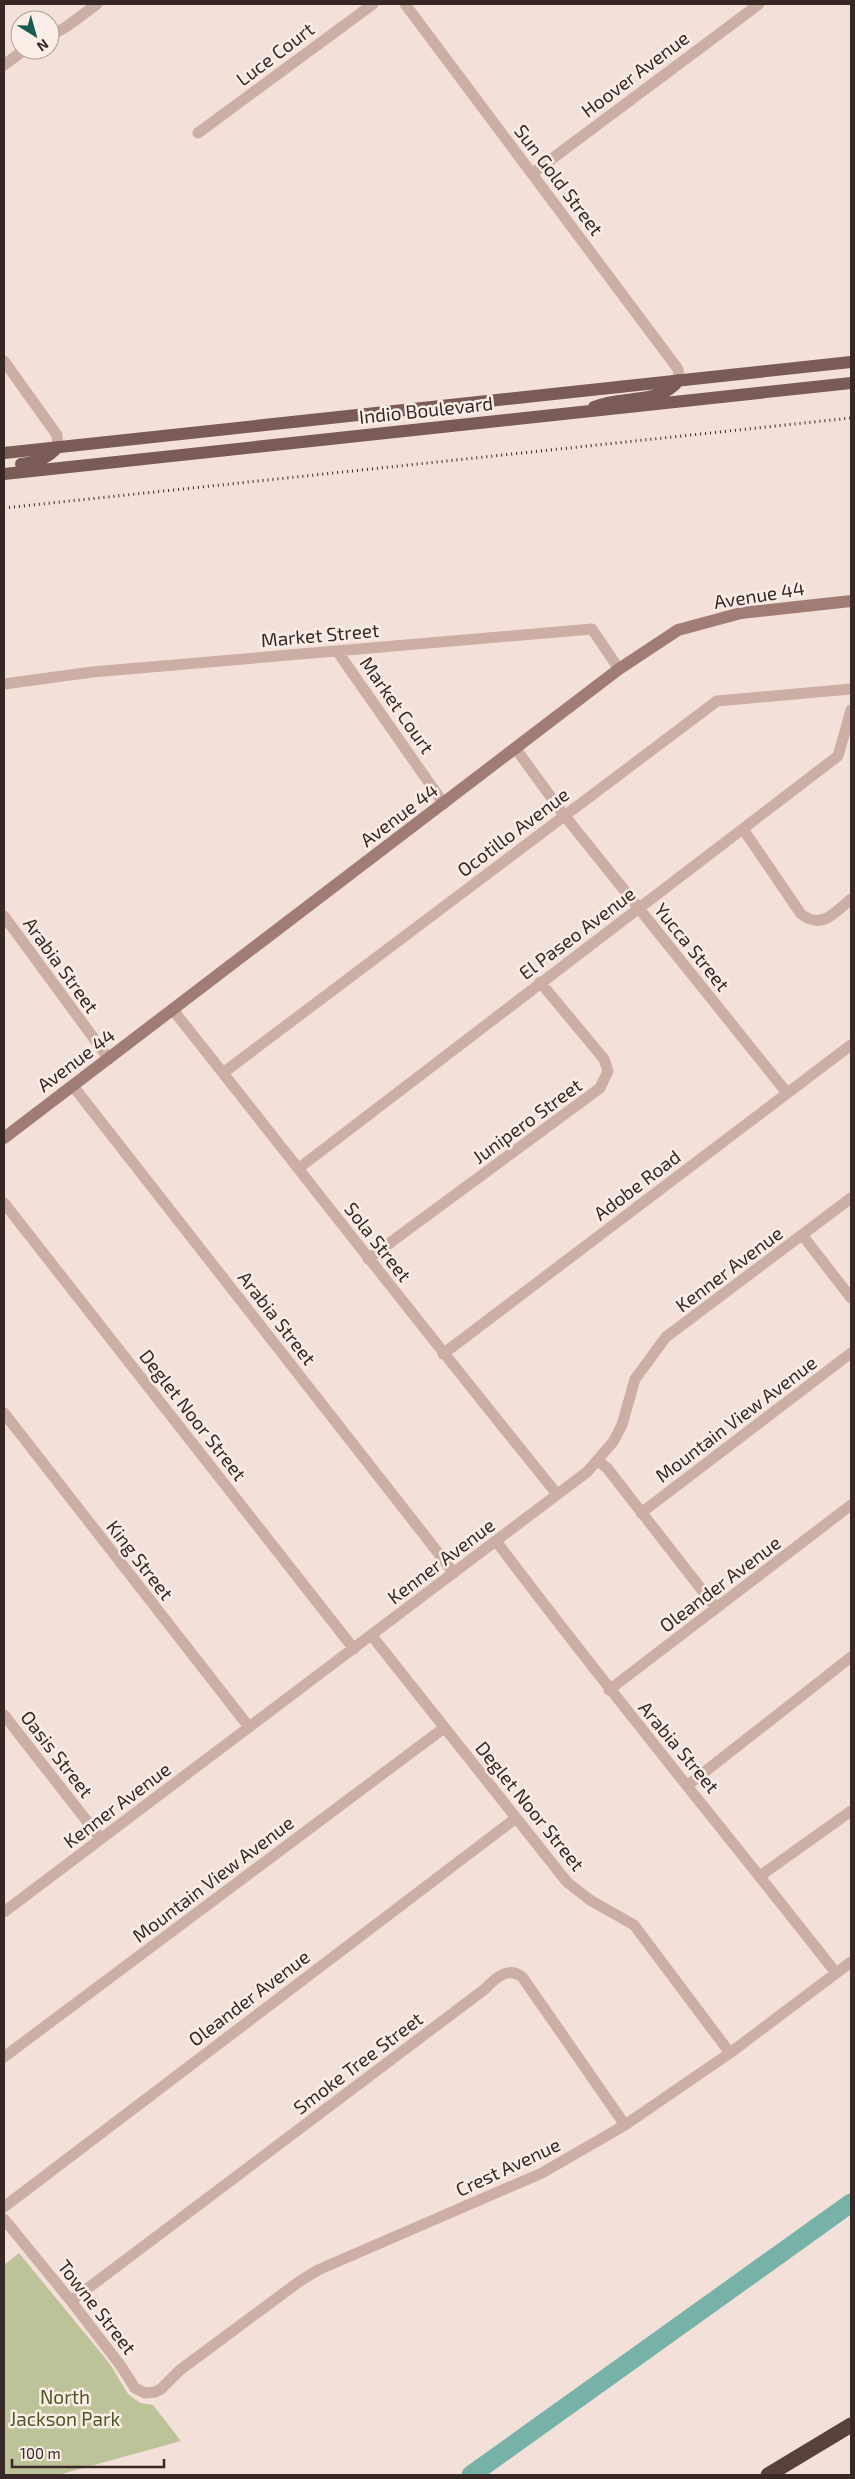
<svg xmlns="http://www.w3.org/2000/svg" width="855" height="2479" font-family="'Exo 2',sans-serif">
<rect width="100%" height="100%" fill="#f3e1d9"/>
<path fill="#bdc398" d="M19,2253L110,2364L128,2394L140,2403L153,2405L181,2441L58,2475H4V2265Z"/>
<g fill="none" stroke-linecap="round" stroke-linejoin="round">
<path stroke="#76b2a8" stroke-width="19" d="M471,2475L851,2203"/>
<path stroke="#ccaea4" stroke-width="11" d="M405,4L678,369L679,380
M50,36L66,27L97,4
M4,65L24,50
M198,133L373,4
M533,173L759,4
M4,361L57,435L58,447
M337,651L444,804
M4,684L92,672L592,629L619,669
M516,749L564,815L787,1093
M743,829L801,914C822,930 834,913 851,899
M4,916L109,1059
M173,1010C301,1171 427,1334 557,1494
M223,1073L717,701L851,689
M73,1086L454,1573
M299,1168L838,756L851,710
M4,1203L354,1649
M803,1236L851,1298
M368,1259L600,1088L608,1071L604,1059L540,982
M443,1354L851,1045
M4,1413L249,1727
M598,1461L607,1468L716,1608
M641,1513L851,1353
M496,1541C606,1688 723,1829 836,1973
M372,1636L567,1882L590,1900L634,1925L730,2053
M609,1690L851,1505
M4,1715L101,1839
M688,1785L851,1657
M760,1876L851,1811
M4,1912L587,1472L613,1442L622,1425L635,1379L666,1337L851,1198
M4,2057L444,1728
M4,2207L516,1818
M4,2219L71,2301L121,2366L135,2388L145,2393L155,2392L161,2389L180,2370L300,2281L318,2270L542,2173L625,2125L730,2053L851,1962
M71,2301L485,1989C495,1978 510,1965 523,1978L625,2125"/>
<path stroke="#a07c75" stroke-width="12" d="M4,1138L619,669L678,630L741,613L851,601"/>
<path stroke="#7a5b56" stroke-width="12" d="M594,407C622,395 661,405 679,380
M4,453L851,362
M21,464C37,462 47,459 58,447
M4,474L851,383"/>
<path stroke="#58403d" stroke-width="15" d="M768,2475L851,2425"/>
<path stroke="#372826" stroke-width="3" stroke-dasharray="1 4" stroke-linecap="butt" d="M4,508L851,418"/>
</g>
<g text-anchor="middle" stroke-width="5" stroke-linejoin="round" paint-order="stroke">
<g font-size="19" fill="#372826" stroke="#faede6">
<text transform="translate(275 54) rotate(-37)" y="7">Luce Court</text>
<text transform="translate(635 74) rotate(-37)" y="7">Hoover Avenue</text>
<text transform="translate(559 180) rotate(53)" y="7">Sun Gold Street</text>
<text transform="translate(426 410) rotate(-6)" y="7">Indio Boulevard</text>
<text transform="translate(759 595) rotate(-9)" y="7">Avenue 44</text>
<text transform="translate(320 635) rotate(-5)" y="7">Market Street</text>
<text transform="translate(397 705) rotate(55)" y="7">Market Court</text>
<text transform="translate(399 815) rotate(-37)" y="7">Avenue 44</text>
<text transform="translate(513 832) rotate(-37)" y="7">Ocotillo Avenue</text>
<text transform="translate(577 933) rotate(-37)" y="7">El Paseo Avenue</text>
<text transform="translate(692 947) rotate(51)" y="7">Yucca Street</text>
<text transform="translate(61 965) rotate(54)" y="7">Arabia Street</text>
<text transform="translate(76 1060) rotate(-37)" y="7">Avenue 44</text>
<text transform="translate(527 1121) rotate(-36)" y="7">Junipero Street</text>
<text transform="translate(637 1185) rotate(-37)" y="7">Adobe Road</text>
<text transform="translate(378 1242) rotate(52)" y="7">Sola Street</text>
<text transform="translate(729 1269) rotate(-37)" y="7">Kenner Avenue</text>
<text transform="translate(277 1318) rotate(52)" y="7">Arabia Street</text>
<text transform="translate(193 1415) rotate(52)" y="7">Deglet Noor Street</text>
<text transform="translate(736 1419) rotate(-37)" y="7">Mountain View Avenue</text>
<text transform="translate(140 1560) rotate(52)" y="7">King Street</text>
<text transform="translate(441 1561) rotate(-37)" y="7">Kenner Avenue</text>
<text transform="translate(720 1584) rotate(-37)" y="7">Oleander Avenue</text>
<text transform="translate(679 1747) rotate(50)" y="7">Arabia Street</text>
<text transform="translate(57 1754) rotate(52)" y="7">Oasis Street</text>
<text transform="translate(117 1805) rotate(-37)" y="7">Kenner Avenue</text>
<text transform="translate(530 1806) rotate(51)" y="7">Deglet Noor Street</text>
<text transform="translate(213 1879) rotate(-37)" y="7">Mountain View Avenue</text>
<text transform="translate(249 1998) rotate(-37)" y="7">Oleander Avenue</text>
<text transform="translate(358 2063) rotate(-37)" y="7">Smoke Tree Street</text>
<text transform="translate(508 2167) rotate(-25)" y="7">Crest Avenue</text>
<text transform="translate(97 2307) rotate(52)" y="7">Towne Street</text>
</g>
<g font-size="19" fill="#4f5728" stroke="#faede6">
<text x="65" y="2404">North<tspan x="65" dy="22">Jackson Park</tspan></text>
</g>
</g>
<rect width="855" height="2479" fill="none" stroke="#372826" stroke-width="10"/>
<g transform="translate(35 35) rotate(143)"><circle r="24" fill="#faede6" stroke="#ac9e99"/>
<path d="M0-4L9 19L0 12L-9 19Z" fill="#195b52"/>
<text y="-8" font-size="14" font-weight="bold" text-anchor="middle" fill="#372826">N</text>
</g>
<path d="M12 2459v8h152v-8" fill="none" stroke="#372826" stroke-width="2.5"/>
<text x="20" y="2459" font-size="15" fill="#372826" stroke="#faede6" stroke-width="4" paint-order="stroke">100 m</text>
</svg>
